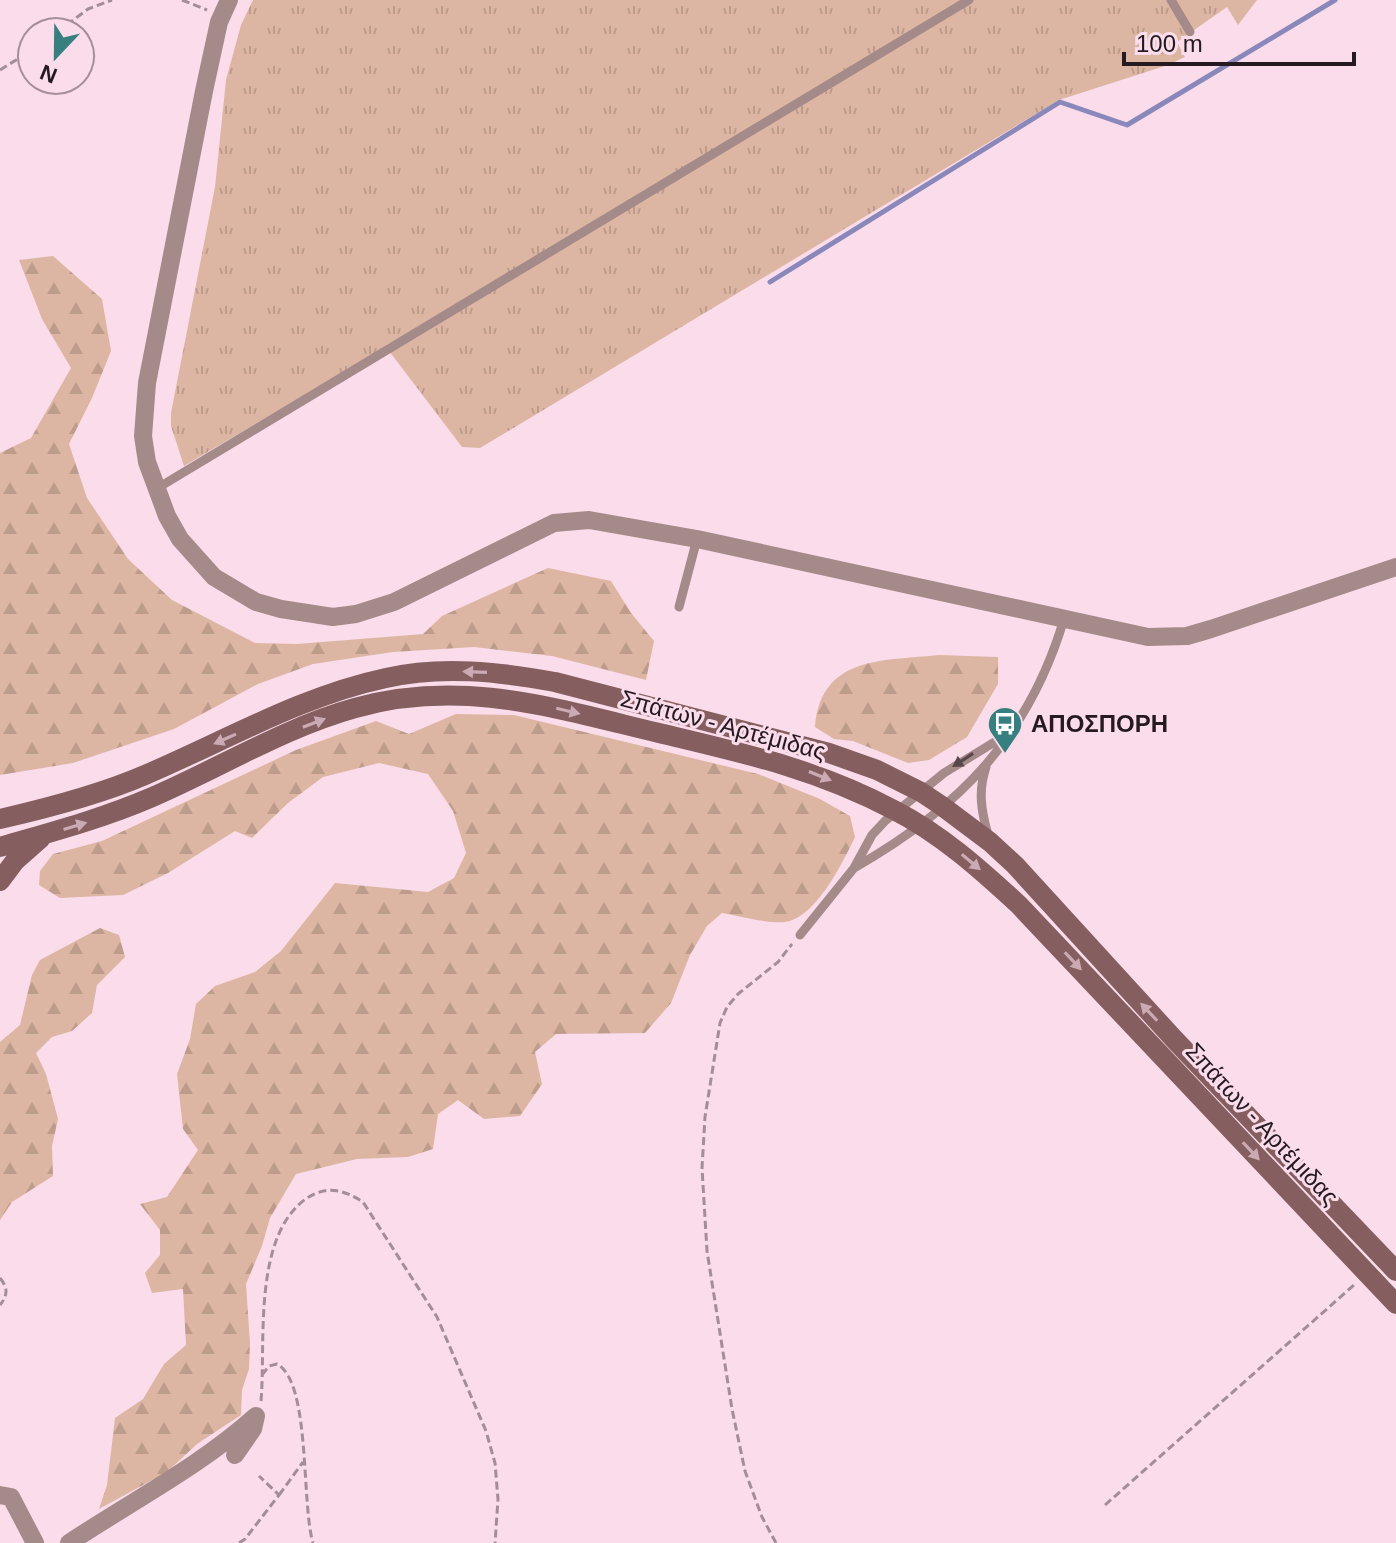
<svg xmlns="http://www.w3.org/2000/svg" width="1396" height="1543" font-family="Helvetica,sans-serif">
<defs>
<pattern id="grass-tufts" width="24" height="20" patternUnits="userSpaceOnUse" patternTransform="scale(2)"><rect width="24" height="20" fill="#ddb6a3"/><path d="M3 7l-1-3M5 7V3M7 7l1-3M15 17l-1-3M17 17v-4M19 17l1-3" fill="none" stroke="#be9c8c"/></pattern>
<pattern id="forest-firs" width="22" height="20" patternUnits="userSpaceOnUse" patternTransform="scale(2)"><rect width="22" height="20" fill="#ddb6a3"/><path d="M5 1l3.5 6h-7zM16 11l3.5 6h-7z" fill="#be9c8c"/></pattern>
</defs>
<rect width="100%" height="100%" fill="#fadceb"/>
<path fill="url(#grass-tufts)" d="M253,0H1257L1238,25L1227,7L1177,42L1185,57L1168,65L1059,100L480,448L462,447L386,347L184,466L171,426V413L215,187L226,80L241,25Z"/>
<path fill="url(#forest-firs)" d="M53,256L102,299L111,351L92,398L69,444L87,498L128,559L172,600L255,643L297,644L423,634L442,616L548,568L611,581L631,613L654,641L646,680L552,656L474,647L393,652L313,664L258,684L174,729L73,763L0,775V453L31,438L71,368L42,319L19,260Z
M939,655L998,657V684L967,737L929,760L908,763L853,741L834,739L815,727C821,655 884,661 939,655Z
M456,714L514,715L758,774L820,799L850,816L855,837C843,862 816,918 785,922C769,924 739,916 722,913L707,926L690,955L671,1003L645,1033L556,1034L535,1052L542,1084L520,1116L484,1119L458,1100L438,1114L433,1149L408,1157L357,1159L296,1174L270,1218L262,1246L246,1284L250,1343L249,1369L242,1390L241,1415L197,1444L167,1472L99,1509L107,1485L115,1418L143,1399L164,1364L186,1345L183,1289L152,1293L145,1273L160,1255V1230L140,1204L167,1197L198,1150L183,1129L177,1074L190,1039L196,1004L215,986L255,972L281,951L335,883L428,892L454,878L466,853L453,811L428,774L379,763L323,777L288,803L252,838L235,831L168,873L123,895L60,898L39,885L40,871L53,854L102,841L296,750L376,721L409,734Z
M100,928L119,935L125,957L97,985L92,1013L72,1031L52,1037L36,1053L46,1074L58,1119L52,1146L53,1176L12,1202L0,1220V1042L20,1025L32,975L40,960Z"/>
<g fill="none" stroke-linecap="round" stroke-linejoin="round">
<path stroke="#8a88ba" stroke-width="5" d="M770,282L1060,102L1127,125L1335,0"/>
<path stroke="#a38d98" stroke-width="3" stroke-dasharray="8 4" stroke-linecap="butt" d="M182,0L207,10
M57,32L88,9L112,0
M0,70L32,50
M0,1278C8,1288 8,1295 0,1305
M262,1375L269,1366L277,1364C311,1382 301,1503 313,1543
M261,1401C266,1343 252,1236 307,1198C327,1185 344,1190 363,1202L437,1317L486,1431L495,1463L498,1499L495,1543
M279,1495L303,1462
M1105,1505L1354,1285
M239,1543L245,1539L279,1495L259,1476
M776,1543L762,1517L745,1471L732,1409L707,1251L702,1168L705,1117L720,1023L727,1007L738,994L778,962L792,944"/>
<path stroke="#a58a8a" stroke-width="9" d="M1171,0L1190,32
M156,489L969,0
M679,607L697,539
M986,767C978,791 981,810 988,835
M854,868C960,808 1029,736 1064,619
M800,935L854,868L872,835L885,821L944,773L1006,735"/>
<path stroke="#a58a8a" stroke-width="18" d="M229,0L219,22L204,91L147,383L143,436L147,462L167,516L180,539L214,577L256,602L281,609L333,617L356,614L394,602L554,523L589,520L697,539L1148,637L1187,636L1211,629L1396,567
M0,1495L11,1497L35,1543
M69,1543C132,1501 199,1467 256,1416L253,1429L235,1455"/>
<path stroke="#855e5f" stroke-width="20" d="M0,819C48,808 99,795 145,775C225,741 301,696 386,678C442,665 500,672 555,682L829,753L877,770L921,792L942,806L990,842L1015,865L1174,1039L1396,1271
M0,847C51,832 101,819 150,798C218,769 283,728 355,708C462,678 554,708 659,733C743,753 817,769 894,810C941,834 980,869 1019,905L1396,1304
M0,881L15,861L41,838"/>
</g>
<defs><path id="oneway-solid" d="M-6-.8H1V-3.2L6.5 0L1 3.2V.8H-6Z" transform="scale(2)"/></defs>
<g fill="#cbaab3">
<use href="#oneway-solid" transform="translate(475 672) rotate(-178)"/>
<use href="#oneway-solid" transform="translate(568 711) rotate(13)"/>
<use href="#oneway-solid" transform="translate(314 723) rotate(-21)"/>
<use href="#oneway-solid" transform="translate(225 739) rotate(156)"/>
<use href="#oneway-solid" transform="translate(820 776) rotate(22)"/>
<use href="#oneway-solid" transform="translate(75 826) rotate(-17)"/>
<use href="#oneway-solid" transform="translate(971 862) rotate(40)"/>
<use href="#oneway-solid" transform="translate(1073 961) rotate(47)"/>
<use href="#oneway-solid" transform="translate(1149 1012) rotate(-133)"/>
<use href="#oneway-solid" transform="translate(1251 1151) rotate(47)"/>
</g>
<use fill="#58474a" href="#oneway-solid" transform="translate(963 760) rotate(147)"/>
<defs>
<symbol id="bus-pin" viewBox="-11 -11 22 30"><path d="M0 17L-7.5 6A9.5 9.5 0 1 1 7.5 6Z" fill="#38807f" stroke="#fadceb"/><path d="M-5-6H5V4H4V6H2V4H-2V6H-4V4H-5ZM-3.5-4V0h7V-4ZM-3.5 1.2v1.5H-2V1.2ZM2 1.2v1.5H3.5V1.2Z" fill="#fff"/></symbol>
</defs>
<g fill-rule="evenodd">
<use href="#bus-pin" x="985" y="704" width="40" height="54"/>
</g>
<g text-anchor="middle" stroke-width="6" stroke-linejoin="round" paint-order="stroke">
<g font-size="24" font-weight="bold" fill="#251a20" stroke="#fadceb" text-anchor="start">
<text x="1031" y="732">ΑΠΟΣΠΟΡΗ</text>
</g>
<g font-size="24" fill="#251a20" stroke="#fadceb">
<text transform="translate(723 725) rotate(15)" y="8">Σπάτων - Αρτέμιδας</text>
<text transform="translate(1262 1124) rotate(47)" y="8">Σπάτων - Αρτέμιδας</text>
</g>
</g>
<g transform="translate(56 56) rotate(202)"><circle r="38" fill="#fadceb" stroke="#a58e9a" stroke-width="2"/>
<path d="M0-6L14 30L0 20L-14 30Z" fill="#38807f"/>
<text y="-12" font-size="22" font-weight="bold" text-anchor="middle" fill="#251a20">N</text>
</g>
<path d="M1124 52v12h230v-12" fill="none" stroke="#251a20" stroke-width="4"/>
<text x="1136" y="52" font-size="24" fill="#251a20" stroke="#fadceb" stroke-width="6" paint-order="stroke">100 m</text>
</svg>
